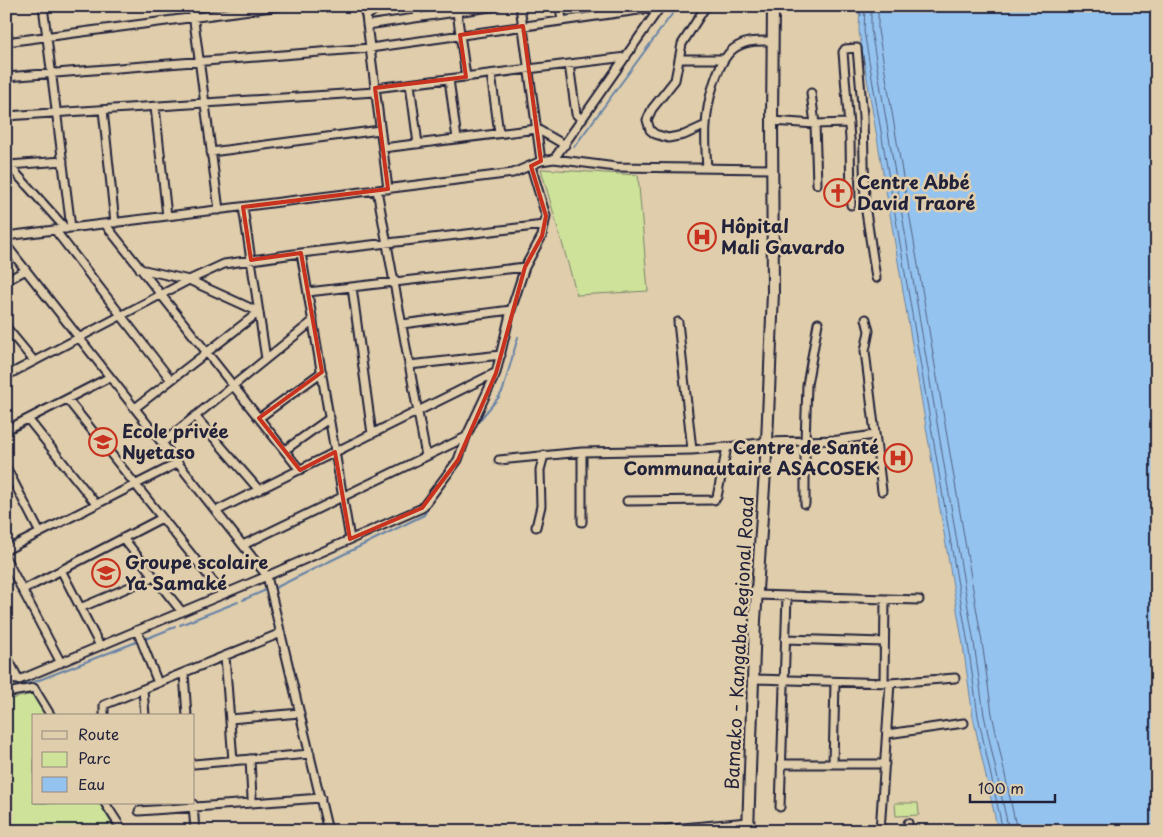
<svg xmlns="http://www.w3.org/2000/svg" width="1163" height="837" font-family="'Playpen Sans',sans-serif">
<rect width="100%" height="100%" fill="#dfcdab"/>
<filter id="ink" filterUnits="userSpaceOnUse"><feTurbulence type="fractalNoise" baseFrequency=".02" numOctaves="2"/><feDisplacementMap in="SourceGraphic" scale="10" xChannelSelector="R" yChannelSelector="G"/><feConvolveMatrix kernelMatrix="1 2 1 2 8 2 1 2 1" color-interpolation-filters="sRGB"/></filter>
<g filter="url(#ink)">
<path fill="#cee399" stroke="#78826a" d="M541,169L638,175L648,291L577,295Z
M33,694L46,716H34V803H99L116,831H6V700Z
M895,803H918L919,815L896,816Z"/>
<path fill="#95c3ef" stroke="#6783a7" d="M860,6H1157V831H998L973,717L963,645L859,31Z"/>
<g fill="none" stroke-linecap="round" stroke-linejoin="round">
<path stroke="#506283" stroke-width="1" d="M865,6L864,31L968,644L978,716L1003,831
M871,6V30L974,643L984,715L1009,831
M878,6V30L982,642L992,714L1017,831"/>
<path stroke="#6783a7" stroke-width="2" d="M838,6L860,13L861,15
M370,9L373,6
M574,147L678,6
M470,436L478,422L499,397L503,390L518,337
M275,588L424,515L436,494
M243,600L266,590
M180,625L238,602
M143,640L175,627
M15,687L34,682L139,641
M6,688H9"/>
<defs>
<path id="street" d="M43,6L71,228
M192,6L219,210
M363,6L366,16L388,189
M416,6L418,17
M520,6L541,161
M560,6L562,21
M457,12L466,77
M366,16L381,6
M367,25L497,6
M6,42L280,6
M680,59H724
M569,64L576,114L582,120
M491,74L499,133
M6,77L370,48L660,7
M449,79L457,139
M410,84L418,144
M375,88L626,57
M811,93L815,124L849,123
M155,107L167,216
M103,110L115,223
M6,116L375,92
M772,121L815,124L817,184
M706,125L684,135L668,138L655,134L650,130L647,120L652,109L675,80L682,44L706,6
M383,148L537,129L565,145
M211,152L380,130
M554,159L661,6
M6,162L66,229
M9,165L63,161
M707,168C706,154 705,139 706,125C707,104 717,56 738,46C748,40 761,41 772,41
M377,190L426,456
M851,205L850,139L843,52L845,49L857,48L863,117L865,205L876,278
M243,207L266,359
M105,224L300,470
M55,230L171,380
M6,236L513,173L541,161L554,159L616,167L772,169
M6,245L267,576L328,831
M301,253L350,539
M6,281L26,270
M352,287L372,434
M308,292L525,267
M866,319L869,331L865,351L882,491
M678,322L692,450
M402,324L511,310
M6,327L34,361
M409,365L501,355
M6,376L189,280L224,264L301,253L544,225
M67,399L223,594
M135,408L259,312L189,280L140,269
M195,416L259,490
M259,418L322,372
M28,419L96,504
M6,430L110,377
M162,443L313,321
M285,450L330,418
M499,460L582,452L692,450L727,447L767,442L838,440L875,435
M6,467L40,533
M627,501L714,500L717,497L727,447
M805,504V441L807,385L818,323
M216,511L495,373
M582,522V452
M536,527L541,506L540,470L544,455
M123,538L182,612
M243,545L466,437
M6,550L178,463
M6,559L61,663
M61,570L100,646
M23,590L162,518
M756,595L919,600
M80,608L153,577
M137,630L158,683
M785,639L884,642
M6,655L19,680
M225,656L233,761
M184,673L187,716
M6,679L19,680L267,576L422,508L458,460L466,437L496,373L511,310L525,267L542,236L546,216L531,166
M753,679L890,683L955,678
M884,683L885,599
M143,689L145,716
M6,693L34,688L51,716
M104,716V705L281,633
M230,719L300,713
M887,734L964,723
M250,759L252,798
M194,764L310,754
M781,764H885
M833,764L835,682
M105,803L123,831
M193,804L195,831
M780,807L787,596
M139,811L321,798
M650,831L748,822
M880,831L890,683
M908,831V823"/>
<path id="secondary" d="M748,831L755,620L767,442L773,292L772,121L773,6"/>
</defs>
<use href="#street" stroke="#22223b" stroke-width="11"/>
<use href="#secondary" stroke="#22223b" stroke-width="14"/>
<use href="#street" stroke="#dfcdab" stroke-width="7"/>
<use href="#secondary" stroke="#dfcdab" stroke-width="10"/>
</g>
</g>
<path fill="none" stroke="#c8321e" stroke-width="4" stroke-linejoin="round" d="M523,26L541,161L531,166L546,216L542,236L525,267L496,373L458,460L422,508L350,539L335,452L300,470L259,418L322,372L301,253L251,260L243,207L388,189L375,88L466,77L460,35Z"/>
<defs>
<symbol id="church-ring" viewBox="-11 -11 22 22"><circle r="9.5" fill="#dfcdab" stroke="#c8321e" stroke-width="1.5"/><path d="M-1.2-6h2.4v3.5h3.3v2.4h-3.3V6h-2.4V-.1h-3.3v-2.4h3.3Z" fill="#c8321e"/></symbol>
<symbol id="hospital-ring" viewBox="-11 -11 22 22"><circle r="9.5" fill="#dfcdab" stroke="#c8321e" stroke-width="1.5"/><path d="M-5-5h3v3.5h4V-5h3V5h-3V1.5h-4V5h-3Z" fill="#c8321e"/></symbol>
<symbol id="school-ring" viewBox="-11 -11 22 22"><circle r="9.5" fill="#dfcdab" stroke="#c8321e" stroke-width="1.5"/><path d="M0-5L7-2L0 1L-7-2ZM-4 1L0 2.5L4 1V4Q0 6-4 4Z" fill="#c8321e"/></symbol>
</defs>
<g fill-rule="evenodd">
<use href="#church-ring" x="822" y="177" width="32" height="32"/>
<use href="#hospital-ring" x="686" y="221" width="32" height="32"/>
<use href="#school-ring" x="87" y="426" width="32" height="32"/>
<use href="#hospital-ring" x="882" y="442" width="32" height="32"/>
<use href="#school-ring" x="90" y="557" width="32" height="32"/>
</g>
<g text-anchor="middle" stroke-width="5" stroke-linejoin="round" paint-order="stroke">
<g font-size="18" font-weight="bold" fill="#22223b" stroke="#dfcdab" text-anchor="start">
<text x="857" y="189">Centre Abbé<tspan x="857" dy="21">David Traoré</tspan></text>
<text x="721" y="233">Hôpital<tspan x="721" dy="21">Mali Gavardo</tspan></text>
<text x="122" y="438">Ecole privée<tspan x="122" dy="21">Nyetaso</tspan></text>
<text x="879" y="454" text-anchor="end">Centre de Santé<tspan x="879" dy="21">Communautaire ASACOSEK</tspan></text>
<text x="125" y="569">Groupe scolaire<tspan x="125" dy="21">Ya Samaké</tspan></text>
</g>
<g font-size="18" fill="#22223b" stroke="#dfcdab">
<text transform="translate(740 643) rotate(-87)" y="6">Bamako - Kangaba Regional Road</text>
</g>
</g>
<rect width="1163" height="837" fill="none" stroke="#dfcdab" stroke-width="25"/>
<rect x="12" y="12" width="1138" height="812" fill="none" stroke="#22223b" stroke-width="2" filter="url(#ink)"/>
<rect x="32" y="714" width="162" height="90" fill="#dfcdab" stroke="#93897e"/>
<rect x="42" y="731" width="25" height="8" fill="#dfcdab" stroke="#93897e"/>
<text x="78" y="740" font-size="15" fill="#22223b">Route</text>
<rect x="42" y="752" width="25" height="15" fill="#cee399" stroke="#93897e"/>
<text x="78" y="764" font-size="15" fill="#22223b">Parc</text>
<rect x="42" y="777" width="25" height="15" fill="#95c3ef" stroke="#93897e"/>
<text x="78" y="790" font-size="15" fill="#22223b">Eau</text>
<path d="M970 794v8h85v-8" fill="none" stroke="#22223b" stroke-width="2.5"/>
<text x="978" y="794" font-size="15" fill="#22223b" stroke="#dfcdab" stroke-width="4" paint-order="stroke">100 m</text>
</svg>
